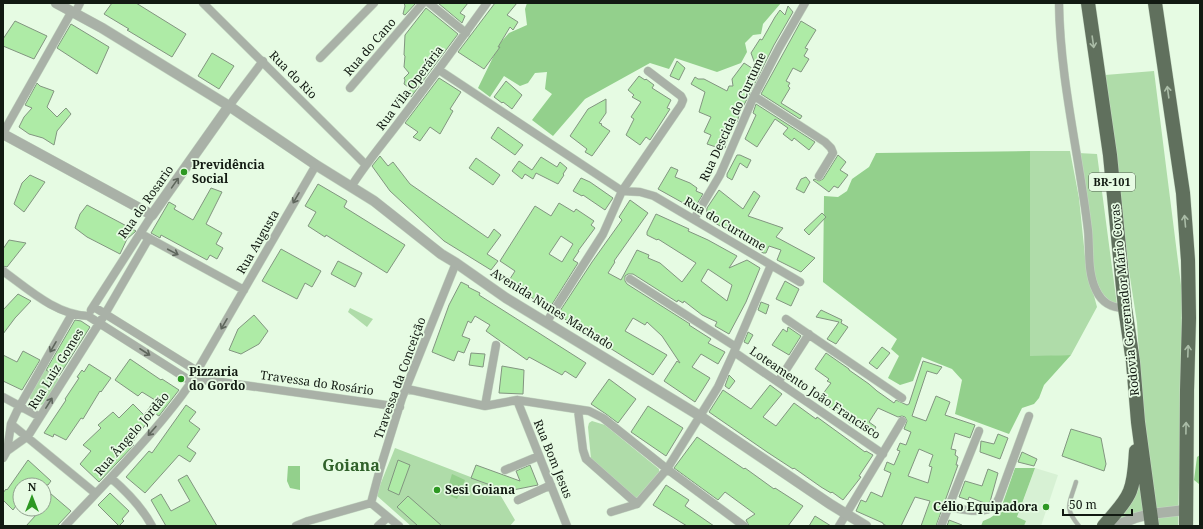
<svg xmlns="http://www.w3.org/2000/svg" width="1203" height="529" font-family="'Noto Serif',serif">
<rect width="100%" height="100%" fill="#e6fbe3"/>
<path fill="#d7f1d4" d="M1035,468L1058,475L1041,526H1024L1026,521L1017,518Z"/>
<path fill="#afdca9" d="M1154,71L1181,285L1183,317L1178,526H1157L1142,400L1137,323L1128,264L1105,75Z
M1030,151H1070L1079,198L1086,266L1097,307L1071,355L1030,357Z
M1078,153L1097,154L1117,305C1102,297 1100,290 1094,274Z
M350,308L373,319L367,327L348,312Z
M44,369L59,379L45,404L40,405L30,399L29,397Z
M592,421L605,425L659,469V473L638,498H635L591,459L588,427L589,423Z
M1139,445L1147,511L1108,526L1121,511Z
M395,448L494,486L502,498L515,520L510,526H411L376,495Z"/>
<path fill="#93d08c" d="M527,3H781L763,24L761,34L753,35L745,43L747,52L741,63L717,72L675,58L669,69L650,63L585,99L553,136L532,120L552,94L545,89L547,72L535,73L528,83L520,86L504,76L490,97L478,88L500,43L509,33L527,25L525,9Z
M1030,151V356L1071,355L1044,385L1039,398L1034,404L1022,408L1009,434L955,414L962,380L952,369L922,357L913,381L900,385L888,378L899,356L891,349L897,339L823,282L824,196L838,197L847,191L852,179L869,167L876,153Z
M1200,455V483L1199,484L1194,480L1197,457Z
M288,466H300V490L290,488L287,481Z
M1015,468H1035L1017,517L1026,521L1024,526H981L983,521L990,518L1000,511Z"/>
<path fill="#94d08c" d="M452,474L465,480L457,499L446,494Z"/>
<path fill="#aeeba6" stroke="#829580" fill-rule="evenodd" d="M112,3H136L186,34L172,57L127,30L129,29L104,14Z
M404,3H416L405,15L403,14L405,6Z
M438,3H468L460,13L465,16L462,23Z
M495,3H517L507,15L518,22L513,30L510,27L498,47H500L484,69L458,52Z
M788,6L793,12L774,45L743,107L742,106L737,122H733L729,132L725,148H719L707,144L711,135L704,132L711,117L699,112L705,92L691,84L695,77L698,79H704L727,91L729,86H733L732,79L744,63L758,72L751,53L760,39L762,40L775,17L780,10L785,15Z
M426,8L458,34L411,97L407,94L411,89L404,84L405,80L404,78L409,73L404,67L405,56L404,55L405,35Z
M15,21L47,36L34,59L3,46V39Z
M801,21L816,30L805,48L808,49L804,56L809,59L801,72L793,68L786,81L790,83L788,86L790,88L781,103L802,116L800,119L761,94Z
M71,24L109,47L97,74L57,48Z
M212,53L234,66L219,89L198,76Z
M677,61L685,68L679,80L670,76Z
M639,76L645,80L646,79L654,85L652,88L671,100L667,108L670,109L652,137L650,140L646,137L640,145L626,135L634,119L631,117L641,102L632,97L634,95L628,90Z
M439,78L461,92L450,109L453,111L440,134L430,127L420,141L413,137L418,132L405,123Z
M506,81L522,95L512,109L503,102L502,103L494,97Z
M37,83L40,86L54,91L47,107L57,117L66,108L71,114L57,131L54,145L43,138L29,134L19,127L24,117L32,108L25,105Z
M606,99V113L599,123L602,124L601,125L610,131L592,156L585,152L587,149L570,136L588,109Z
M756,104L815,142L809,150L794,138L792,141L783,134L788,128L775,119L757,147L745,139L756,115L753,113Z
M498,127L523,145L515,155L491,138Z
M737,155H740L751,160L747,168L740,163L732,180L727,177V174Z
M838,155L846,162L840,170L848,175L838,188L834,186L829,192L813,180L815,179L819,181L823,179Z
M380,156L388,166L393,162L410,184L488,238L494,229L501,235L487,254L498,261L491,270L444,241L390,191L372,166Z
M541,157L557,167L560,162L567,168L563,174L564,175L558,184L536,173L533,179L525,174L522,179L512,171L519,161L532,170Z
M476,158L500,175L493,185L469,168Z
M671,167L678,170L675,177L690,183L697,188L696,191L703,194L694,209L658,189Z
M30,175L45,182L24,212L14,204L22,183Z
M806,177L810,182L804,193L796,189L801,179Z
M581,178L590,182L613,198L605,210L583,195L582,196L573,191Z
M318,184L347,201L344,207L405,245L387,273L326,235L325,237L308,226L316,212L305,206Z
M211,188L222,192L206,224L222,233L216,244L223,248L217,259L210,255L207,260L161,235L160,238L151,233L169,202L176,206L174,209L193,220Z
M719,190L743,209L754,191L760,196L748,216L783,228L776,237L815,258L801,272L777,260L781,250L769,246L766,253H763L754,246L746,242L731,228L729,231L706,218L707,208Z
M630,200L648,213L614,261L615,262L608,273L621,280L637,250L649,255L648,258L660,263L682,282L696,263L658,239L657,240L647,235V232L656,214L689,229L688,231L708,240L737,256L729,268L747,260L760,268L746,302L729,334L715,326L717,322L702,315L684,301L683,303L678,300L677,302L633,274H628L625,276V281L627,284L690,324L689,325L711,339L708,343L725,352L718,364L701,354L692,367L710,378L695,402L664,381L677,361L680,363L662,336L647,322L645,325L633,318L625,331L667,355L653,375L573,325L558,314L592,262L622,220L619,217ZM708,269L732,285L727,301L701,281Z
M559,203L574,212L576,209L594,221L591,225L595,228L578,251H579L573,260L578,263L549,309L508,282L515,271L500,261L535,206L551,216ZM561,236L573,244L562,262L549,254Z
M87,205L136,231L127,239L120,254L87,237L75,228L80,214Z
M822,213L826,217L809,235L804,230Z
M9,240L26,243L7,267L3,266V249Z
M281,249L321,271L312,287L305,283L297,299L262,281Z
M338,261L362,273L355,287L331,274Z
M785,281L799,289L791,306L776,299Z
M461,282L469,286L468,287L480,293L479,295L586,363L576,378L565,371L562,375L529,357L527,360L486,331L490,325L475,316L471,323L468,321L462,336L470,339L464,353L458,351L454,361L432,352L449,305Z
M18,294L31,301L15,318L3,334V310Z
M761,302L769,305L766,314L758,310Z
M821,310L842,320L841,323L848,327L836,344L827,339L839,322L816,317Z
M254,315L268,331L259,344L241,354L229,350L238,329Z
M75,320L81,321L90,327L59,376L54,373V375L46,370Z
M788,327L801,336L789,355L772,345L783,329L787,332Z
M748,332L753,335L748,344L744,342Z
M882,347L890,353L877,369L869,363Z
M23,351L40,360L22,390L3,381V355L17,362Z
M471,353L485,354L483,367L469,365Z
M826,353L849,369V370L869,384L877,391L894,403L896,400L907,405L909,404L923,361L942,367L937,374L927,371L912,416L926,421L936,396L950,402L945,415L975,425L970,438L955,433L951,449L956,450L955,455L958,457L956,465H958L936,526H921L930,501L915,497L901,526H887L883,524V523L856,511L861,500L866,502L871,492L882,497L891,473L884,470L887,462L894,465L900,451L897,450L900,443L906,445L911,432L904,429L907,421L905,417L902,416L898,417L878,408L869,422L876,427L871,435L852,423L851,424L819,399L831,383L827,381L829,379L815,369ZM919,449L933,455L929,466L932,467L928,483L908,476Z
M130,359L161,380L162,379L179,390L159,416L154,413L132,443L134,445L99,482L80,464L91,451L83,445L101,428L98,425L113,412L119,418L133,404L144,415L155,400L142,392L138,396L115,380Z
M89,364L111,378L101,392L100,391L83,419L81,418L66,440L54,434L53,437L44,433L66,400L65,399L79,378L77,377L82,370L84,372Z
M502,366L524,370L523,394L499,393Z
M729,375L735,381L729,389L725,386Z
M609,379L636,399L618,423L606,414L591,404Z
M770,385L782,394L763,417L776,426L794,403L816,419L817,417L865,452L866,451L873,455L859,476L861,477L843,500L832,492L831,493L821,487L794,468L793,469L767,452L709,412L723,390L751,409Z
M186,405L196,412L189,421L200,429L187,447L196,453L190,462L179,455L145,493L126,477L149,451L152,453Z
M648,406L683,428L666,456L631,432Z
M1071,429L1101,438L1106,464L1104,471L1062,456Z
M998,434L1008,438L1000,459L980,452L981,441L994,444Z
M697,437L744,469L745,468L774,489L775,488L803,506L788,526H749L746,520L755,514L725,492L718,500L674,468Z
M1022,452L1037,459L1034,466L1018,462Z
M28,460L51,481L48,485H20V500L13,510L3,500V493L6,489L7,490Z
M398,460L410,465L399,495L388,490Z
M476,465L520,481L516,471L530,465L538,485L513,490L512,493L471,478Z
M988,469L998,473L990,502L987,504L969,497L968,500L959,497L965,481L982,486Z
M187,475L217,526H166L151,500L161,494L171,511L190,501L178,480Z
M666,485L689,500L685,506L714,526H687L653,505Z
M44,488L71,511L57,526H26L36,515L30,509H44Z
M110,493L129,511L122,519L124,521L119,526L98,505Z
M408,496L442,526H418L397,507Z
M815,516L831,526H809Z
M949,520L962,525V526H947Z"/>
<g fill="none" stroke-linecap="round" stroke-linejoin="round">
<defs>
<path id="service" d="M1076,482C1070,503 1063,507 1079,526"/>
<path id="minor" d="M203,3L365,164
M429,3L466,33
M1059,3C1060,80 1079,154 1088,230C1090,249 1087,272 1096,290C1102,303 1111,308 1125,308
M75,13L80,3
M320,58L374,3
M439,70L622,191L640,192L654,196L771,265L734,352L718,387L667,469L637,504L611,512
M350,88L423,3
M754,96L825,142L831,148L833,153L819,176
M229,106L263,61
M3,133L72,11
M351,187C366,163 385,141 402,118C431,80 459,42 487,3
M694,219L720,175L754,96L779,48L805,3
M145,236L244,290
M771,265L800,282
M3,271C28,289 56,315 88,316
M630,279L736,347
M94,307L197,371L207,380
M91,310L152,215
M88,316L192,382L207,380L400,407
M786,319L902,398
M546,323L603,234L622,191L681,105L683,100L681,96L648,71
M734,352L883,454
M778,382L809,334
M407,389L485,406L517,400L589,411L603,418L667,469L744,526
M3,397L40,417
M517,400L567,526
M485,406L496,345
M578,410L583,450L586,459L637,504
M11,424L95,493
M7,451L11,424L18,409L72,314
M3,458L7,451L28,436L105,314L149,238
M505,470L539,456
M111,478C127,492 142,507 152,526
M518,500L551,485
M371,503L380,469L402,398L456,263
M371,503L399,526
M949,507C961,509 984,515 994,506C996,504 998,500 999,498L1029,416
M65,526C100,489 136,453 168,413C179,399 190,387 197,371L316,165
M296,526L308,521L371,503
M378,526L388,517
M839,526L902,421
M941,526L979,431"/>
<path id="tertiary" d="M56,3L102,28L229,106L316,165L374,201L441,254L456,263L506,298L700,416L830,504L866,526
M3,134L152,215L229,106
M1115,526L1135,518L1150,514L1185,510"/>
<path id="trunk" d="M1088,3L1110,155L1125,308L1133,362L1138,422L1152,526
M1155,3L1183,193L1188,260L1189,318L1187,390L1186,526
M1104,526C1113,515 1125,504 1130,491C1135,478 1135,464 1136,451"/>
</defs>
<use href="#service" stroke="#c4d7c2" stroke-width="5"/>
<use href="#minor" stroke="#c4d7c2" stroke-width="9"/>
<use href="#tertiary" stroke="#c4d7c2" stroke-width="11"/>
<use href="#trunk" stroke="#c4d7c2" stroke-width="15"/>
<use href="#service" stroke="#a9b1a7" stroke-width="4"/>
<use href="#minor" stroke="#a9b1a7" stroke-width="8"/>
<use href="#tertiary" stroke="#a9b1a7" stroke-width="10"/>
<use href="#trunk" stroke="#60705d" stroke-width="14"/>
</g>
<defs><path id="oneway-shaft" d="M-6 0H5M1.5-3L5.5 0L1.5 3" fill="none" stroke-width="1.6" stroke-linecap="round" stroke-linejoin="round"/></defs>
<g stroke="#aabca7">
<use href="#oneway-shaft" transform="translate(1093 42) rotate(82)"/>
<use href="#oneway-shaft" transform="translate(1168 92) rotate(-98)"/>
<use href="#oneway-shaft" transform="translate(1185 221) rotate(-95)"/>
<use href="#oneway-shaft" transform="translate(1188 351) rotate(-88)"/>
<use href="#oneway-shaft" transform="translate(1186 428) rotate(-89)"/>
</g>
<g stroke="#5e665c">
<use href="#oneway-shaft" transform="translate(175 183) rotate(-55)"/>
<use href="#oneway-shaft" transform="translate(296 198) rotate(120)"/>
<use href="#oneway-shaft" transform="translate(173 252) rotate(28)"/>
<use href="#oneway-shaft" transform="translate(224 324) rotate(120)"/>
<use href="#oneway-shaft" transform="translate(53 347) rotate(120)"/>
<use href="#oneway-shaft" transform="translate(145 352) rotate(33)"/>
<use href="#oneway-shaft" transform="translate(49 403) rotate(-58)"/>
<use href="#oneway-shaft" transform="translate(152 431) rotate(131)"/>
</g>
<g fill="#2d9822" stroke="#e6fbe3" stroke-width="1.5">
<circle cx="184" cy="172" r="4"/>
<circle cx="181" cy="379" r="4"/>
<circle cx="437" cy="490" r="4"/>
<circle cx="1046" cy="507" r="4"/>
</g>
<g text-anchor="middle" stroke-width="3.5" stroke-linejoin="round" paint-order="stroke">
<rect fill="#e6fbe3" stroke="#525e51" stroke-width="1" x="1089" y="173" width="46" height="18" rx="3"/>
<g font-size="11" font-weight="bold" fill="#121a12">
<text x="1112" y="186">BR-101</text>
</g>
<g font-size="12" fill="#121a12" stroke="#e6fbe3">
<text transform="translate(370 47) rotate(-49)" y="4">Rua do Cano</text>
<text transform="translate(293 75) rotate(45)" y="4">Rua do Rio</text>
<text transform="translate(410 88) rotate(-53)" y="4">Rua Vila Operária</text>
<text transform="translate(733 117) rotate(-65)" y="4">Rua Descida do Curtume</text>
<text transform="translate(146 202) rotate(-55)" y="4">Rua do Rosario</text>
<text transform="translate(725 224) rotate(31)" y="4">Rua do Curtume</text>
<text transform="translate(258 242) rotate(-60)" y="4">Rua Augusta</text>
<text transform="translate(1125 300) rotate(-96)" y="4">Rodovia Governador Mário Covas</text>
<text transform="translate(552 309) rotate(32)" y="4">Avenida Nunes Machado</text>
<text transform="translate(56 369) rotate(-58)" y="4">Rua Luiz Gomes</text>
<text transform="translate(400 378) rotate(-70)" y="4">Travessa da Conceição</text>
<text transform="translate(317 383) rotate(8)" y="4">Travessa do Rosário</text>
<text transform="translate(815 393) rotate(34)" y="4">Loteamento João Francisco</text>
<text transform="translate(132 434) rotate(-49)" y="4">Rua Ângelo Jordão</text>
<text transform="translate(553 459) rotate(68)" y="4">Rua Bom Jesus</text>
</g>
<g font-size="12" font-weight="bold" fill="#121a12" stroke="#e6fbe3" text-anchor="start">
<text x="192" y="169">Previdência<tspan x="192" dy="14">Social</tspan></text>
<text x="189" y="376">Pizzaria<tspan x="189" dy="14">do Gordo</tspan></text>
<text x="445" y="494">Sesi Goiana</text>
<text x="1038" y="511" text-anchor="end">Célio Equipadora</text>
</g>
<g font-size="16" font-weight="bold" fill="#30612a" stroke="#e6fbe3">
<text x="351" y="471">Goiana</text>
</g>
</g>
<rect width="1203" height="529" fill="none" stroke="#121a12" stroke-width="8"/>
<g transform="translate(32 497)"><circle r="19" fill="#e6fbe3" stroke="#91a18f"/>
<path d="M0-3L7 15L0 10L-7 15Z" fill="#2d9822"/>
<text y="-6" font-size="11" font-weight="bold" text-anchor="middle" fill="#121a12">N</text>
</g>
<path d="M1063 509v6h69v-6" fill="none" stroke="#121a12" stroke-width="2"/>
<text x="1069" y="509" font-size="12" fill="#121a12" stroke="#e6fbe3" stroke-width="3" paint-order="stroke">50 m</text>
</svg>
